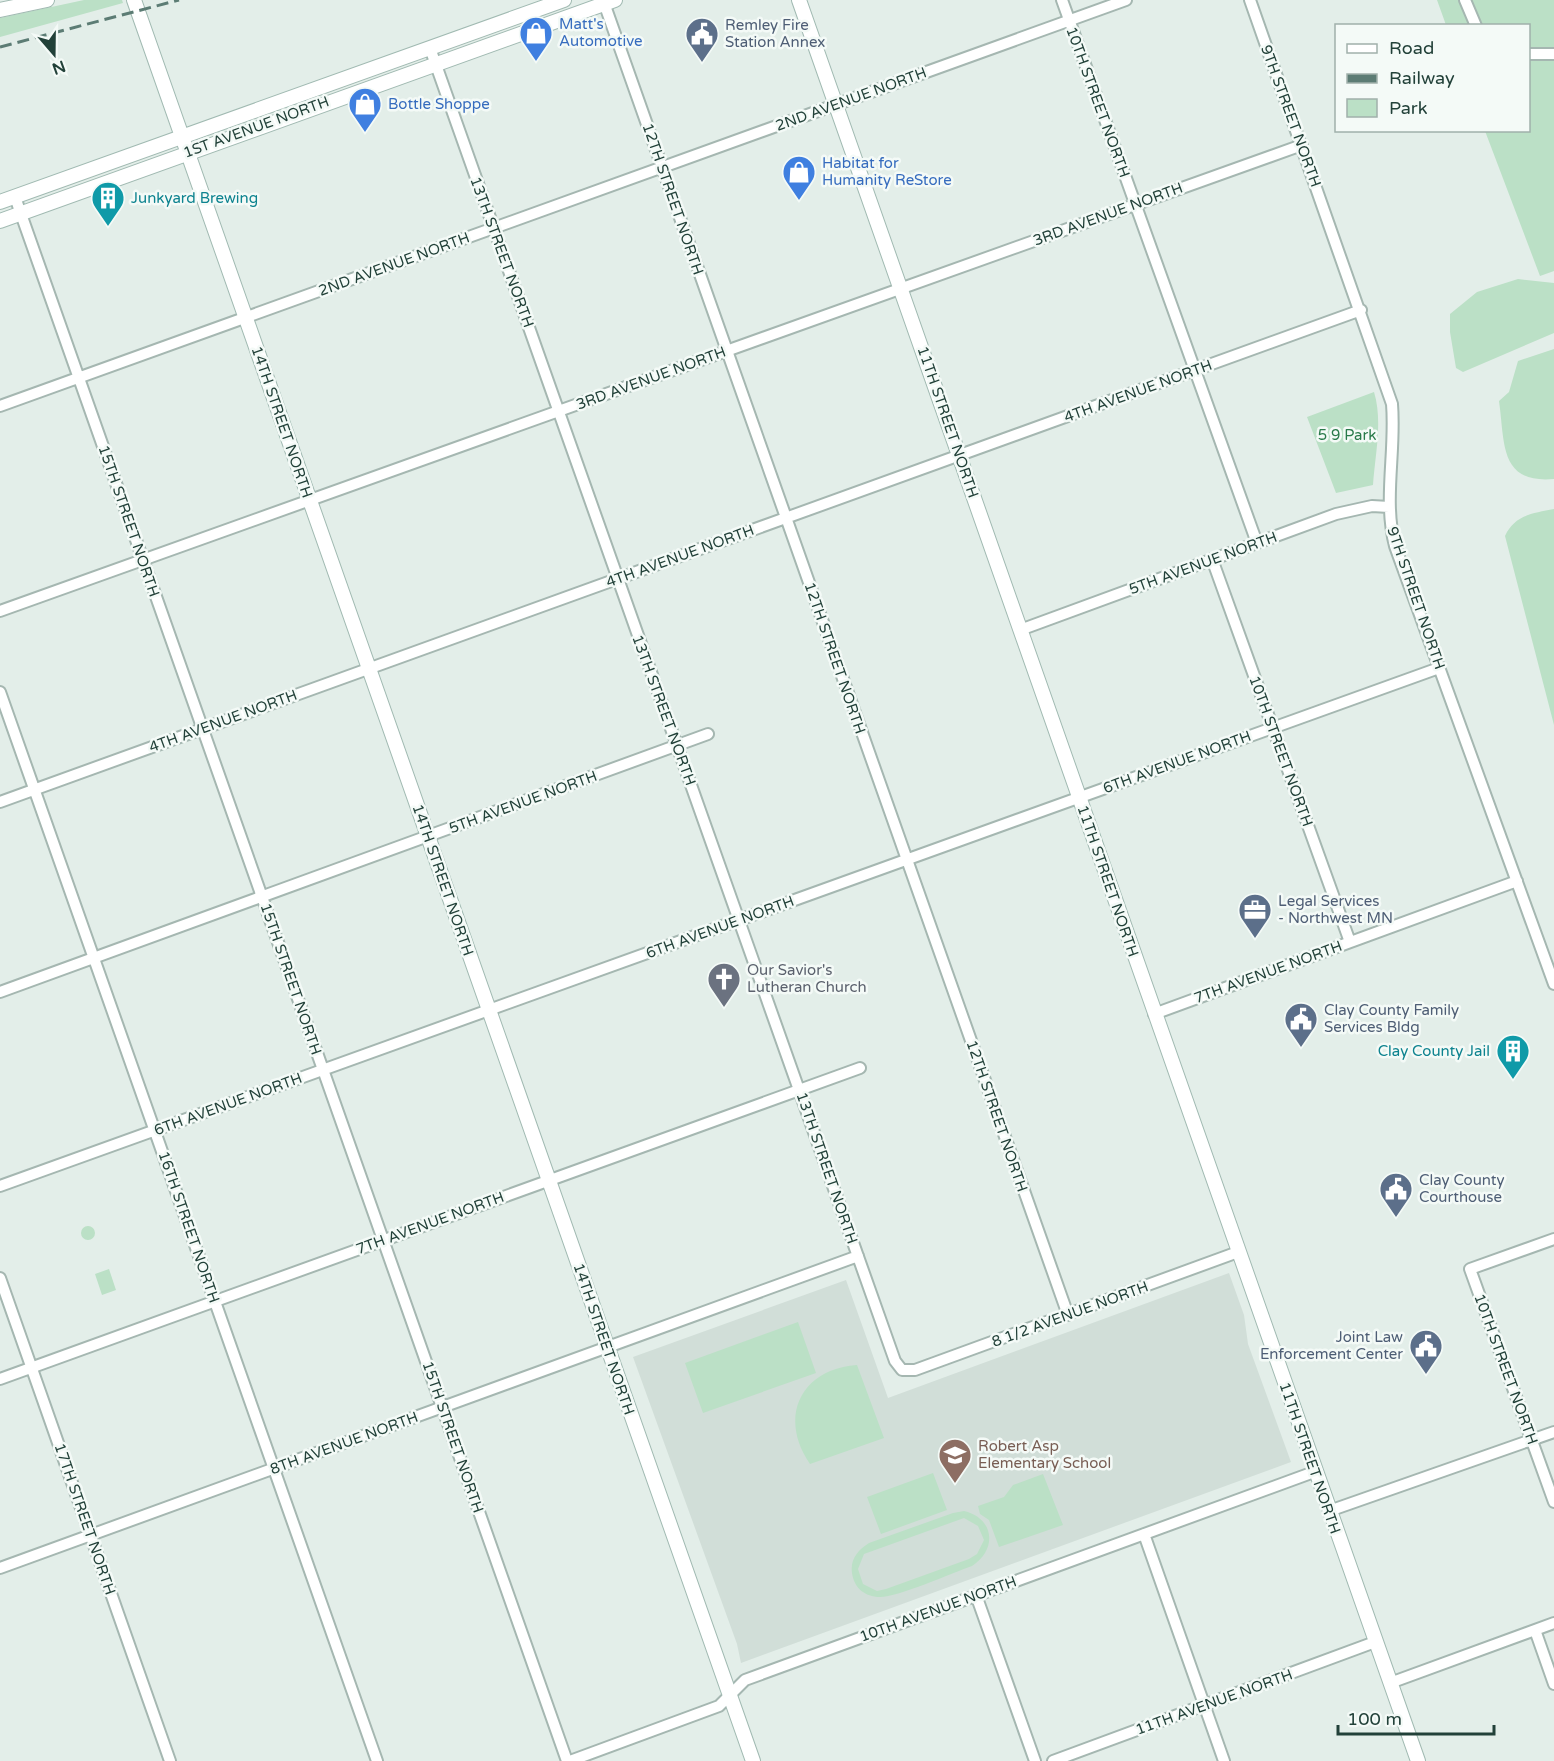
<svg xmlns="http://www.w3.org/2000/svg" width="1554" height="1761" font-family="'Varela Round',sans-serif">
<rect width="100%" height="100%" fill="#e3eee9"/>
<path fill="#d1ded8" d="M1229,1273L1244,1315L1248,1344L1291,1462L741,1663L737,1644L633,1357L846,1280L888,1398Z"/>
<path fill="#bbe0c6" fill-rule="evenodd" d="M84,0H122L123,3L0,37V18Z
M1437,0H1554V271L1540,276L1485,131L1528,130V26L1446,25Z
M1518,279L1554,283V333L1463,372L1456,368L1450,332V314L1477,292Z
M1554,349V479C1499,484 1505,443 1499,401L1509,392L1518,361Z
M1374,392C1383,421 1375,455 1373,485L1336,493L1307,417Z
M1554,509V725L1505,536C1515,515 1533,513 1554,509Z
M81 1233a7 7 0 1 1 14 0a7 7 0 1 1-14 0Z
M109,1269L116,1290L102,1295L95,1274Z
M798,1322L816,1373L703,1413L685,1363Z
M857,1365L884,1438L810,1464C778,1418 800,1369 857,1365Z
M933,1473L947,1510L881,1534L867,1497Z
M1043,1474L1063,1525L999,1547L989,1520L980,1514L978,1506L1004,1497L1013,1485Z
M964,1511C994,1518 998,1549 972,1566C952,1573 898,1597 880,1597C865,1597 854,1588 852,1573C850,1559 858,1550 869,1543L953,1513ZM964,1518L978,1526L984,1540L977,1554L969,1559L886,1589L877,1591L863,1584L858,1569L864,1554Z"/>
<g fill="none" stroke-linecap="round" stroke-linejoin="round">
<defs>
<path id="street" d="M603,0L1068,1315
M1062,0L1257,543
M1250,0L1392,404C1396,451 1383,500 1395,546L1554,984
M1465,0L1476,26
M430,48L895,1361L902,1370H915L1238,1252
M1528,54H1554
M15,197L567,1761
M0,406L1126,0
M1212,559L1350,942
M0,611L1302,145
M1020,630L1336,514L1372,506L1389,507
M0,692L377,1761
M0,802L1361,310
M0,992L708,734
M1154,1014L1517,881
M0,1186L1439,668
M1554,1239L1470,1269L1554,1502
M0,1278L170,1761
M0,1379L860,1068
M1329,1511L1554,1432
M1144,1534L1224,1761
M0,1568L858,1256
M976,1595L1035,1761
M1535,1630L1554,1684
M1390,1683L1554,1623
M570,1761L719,1706L745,1680L1314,1472
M1053,1761L1375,1642"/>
<path id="secondary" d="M134,0L753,1761
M799,0L1418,1761
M0,10L47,0
M0,202L564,0
M0,221L615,0"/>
</defs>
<use href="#street" stroke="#a5b7b1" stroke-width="14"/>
<use href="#secondary" stroke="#a1bab2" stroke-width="16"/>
<use href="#street" stroke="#fff" stroke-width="10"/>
<use href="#secondary" stroke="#fff" stroke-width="14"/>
<path stroke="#5c7c74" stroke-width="3" stroke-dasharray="12 6" stroke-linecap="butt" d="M0,47L179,0"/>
</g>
<defs>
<symbol id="shop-pin" viewBox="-11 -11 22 30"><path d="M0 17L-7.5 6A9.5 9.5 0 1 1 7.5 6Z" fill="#3f7fe0" stroke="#f4faf7"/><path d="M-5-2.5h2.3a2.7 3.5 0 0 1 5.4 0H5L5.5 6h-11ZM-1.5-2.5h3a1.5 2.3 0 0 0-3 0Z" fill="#fff"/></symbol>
<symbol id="civic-pin" viewBox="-11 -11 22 30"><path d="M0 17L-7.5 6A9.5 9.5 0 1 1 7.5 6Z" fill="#5c6f8a" stroke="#f4faf7"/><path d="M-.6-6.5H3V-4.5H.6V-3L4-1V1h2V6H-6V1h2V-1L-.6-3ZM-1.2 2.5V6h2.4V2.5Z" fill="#fff"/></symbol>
<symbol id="building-pin" viewBox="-11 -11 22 30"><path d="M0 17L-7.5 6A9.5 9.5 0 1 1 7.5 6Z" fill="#0f9aa8" stroke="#f4faf7"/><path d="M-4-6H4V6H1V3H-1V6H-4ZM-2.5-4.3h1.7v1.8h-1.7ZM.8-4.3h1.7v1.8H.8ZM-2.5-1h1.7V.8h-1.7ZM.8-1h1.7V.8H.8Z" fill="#fff"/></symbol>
<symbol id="office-pin" viewBox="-11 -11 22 30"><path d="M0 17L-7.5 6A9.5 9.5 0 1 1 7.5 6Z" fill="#5c6f8a" stroke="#f4faf7"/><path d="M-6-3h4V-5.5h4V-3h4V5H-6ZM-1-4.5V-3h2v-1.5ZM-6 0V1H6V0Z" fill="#fff"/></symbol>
<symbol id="church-pin" viewBox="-11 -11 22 30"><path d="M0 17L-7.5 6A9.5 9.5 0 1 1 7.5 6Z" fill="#6b7280" stroke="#f4faf7"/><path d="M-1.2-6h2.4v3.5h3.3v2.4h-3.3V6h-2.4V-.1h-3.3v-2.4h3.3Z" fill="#fff"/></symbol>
<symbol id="school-pin" viewBox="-11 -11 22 30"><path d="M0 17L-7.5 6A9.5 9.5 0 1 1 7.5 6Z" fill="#8d6e63" stroke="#f4faf7"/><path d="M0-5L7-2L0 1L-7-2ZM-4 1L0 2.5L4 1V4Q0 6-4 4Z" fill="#fff"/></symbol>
</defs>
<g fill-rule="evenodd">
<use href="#shop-pin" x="517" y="14" width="38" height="52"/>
<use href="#civic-pin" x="683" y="15" width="38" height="52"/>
<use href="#shop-pin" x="346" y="85" width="38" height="52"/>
<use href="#shop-pin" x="780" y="153" width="38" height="52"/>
<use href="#building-pin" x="89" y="179" width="38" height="52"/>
<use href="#office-pin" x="1236" y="891" width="38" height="52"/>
<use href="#church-pin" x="705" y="960" width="38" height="52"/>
<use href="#civic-pin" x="1282" y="1000" width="38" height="52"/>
<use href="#building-pin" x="1494" y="1032" width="38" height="52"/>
<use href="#civic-pin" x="1377" y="1170" width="38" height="52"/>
<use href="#civic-pin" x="1407" y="1327" width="38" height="52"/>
<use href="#school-pin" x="936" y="1436" width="38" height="52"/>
</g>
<g text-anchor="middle" stroke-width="5" stroke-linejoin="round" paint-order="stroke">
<g font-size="15" fill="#366cbe" stroke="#f4faf7" text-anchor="start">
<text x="559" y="29">Matt's<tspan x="559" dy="17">Automotive</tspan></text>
<text x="388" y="109">Bottle Shoppe</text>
<text x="822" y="168">Habitat for<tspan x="822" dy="17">Humanity ReStore</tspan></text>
</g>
<g font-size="15" fill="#4e5e75" stroke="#f4faf7" text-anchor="start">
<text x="725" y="30">Remley Fire<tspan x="725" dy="17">Station Annex</tspan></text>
<text x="1278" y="906">Legal Services<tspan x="1278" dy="17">- Northwest MN</tspan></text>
<text x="1324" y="1015">Clay County Family<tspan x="1324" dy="17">Services Bldg</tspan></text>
<text x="1419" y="1185">Clay County<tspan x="1419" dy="17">Courthouse</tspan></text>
<text x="1403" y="1342" text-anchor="end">Joint Law<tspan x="1403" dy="17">Enforcement Center</tspan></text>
</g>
<g font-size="15" fill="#224139" stroke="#f4faf7">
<text transform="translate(851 99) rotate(-20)" y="5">2ND AVENUE NORTH</text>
<text transform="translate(1098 102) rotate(70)" y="5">10TH STREET NORTH</text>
<text transform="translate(1291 116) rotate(70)" y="5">9TH STREET NORTH</text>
<text transform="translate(256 127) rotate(-20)" y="5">1ST AVENUE NORTH</text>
<text transform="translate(673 199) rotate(71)" y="5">12TH STREET NORTH</text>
<text transform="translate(1108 214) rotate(-20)" y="5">3RD AVENUE NORTH</text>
<text transform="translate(502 252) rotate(70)" y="5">13TH STREET NORTH</text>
<text transform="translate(394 264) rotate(-20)" y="5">2ND AVENUE NORTH</text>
<text transform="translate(651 378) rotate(-20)" y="5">3RD AVENUE NORTH</text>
<text transform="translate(1138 391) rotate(-20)" y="5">4TH AVENUE NORTH</text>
<text transform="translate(282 422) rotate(71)" y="5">14TH STREET NORTH</text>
<text transform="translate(948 422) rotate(71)" y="5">11TH STREET NORTH</text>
<text transform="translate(129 521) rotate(71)" y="5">15TH STREET NORTH</text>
<text transform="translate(680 556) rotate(-20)" y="5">4TH AVENUE NORTH</text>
<text transform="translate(1203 563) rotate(-20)" y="5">5TH AVENUE NORTH</text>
<text transform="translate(1416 598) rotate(71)" y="5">9TH STREET NORTH</text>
<text transform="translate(835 658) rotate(71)" y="5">12TH STREET NORTH</text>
<text transform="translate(664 710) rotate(70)" y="5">13TH STREET NORTH</text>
<text transform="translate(223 721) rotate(-20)" y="5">4TH AVENUE NORTH</text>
<text transform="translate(1281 751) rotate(70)" y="5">10TH STREET NORTH</text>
<text transform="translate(1177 762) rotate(-20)" y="5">6TH AVENUE NORTH</text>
<text transform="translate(523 802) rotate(-20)" y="5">5TH AVENUE NORTH</text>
<text transform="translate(443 880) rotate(71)" y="5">14TH STREET NORTH</text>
<text transform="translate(1108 881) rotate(71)" y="5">11TH STREET NORTH</text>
<text transform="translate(720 927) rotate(-20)" y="5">6TH AVENUE NORTH</text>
<text transform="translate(1268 972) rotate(-20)" y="5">7TH AVENUE NORTH</text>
<text transform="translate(291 979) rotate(71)" y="5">15TH STREET NORTH</text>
<text transform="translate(228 1104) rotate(-20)" y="5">6TH AVENUE NORTH</text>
<text transform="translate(997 1116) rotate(71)" y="5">12TH STREET NORTH</text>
<text transform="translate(827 1168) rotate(71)" y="5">13TH STREET NORTH</text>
<text transform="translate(430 1223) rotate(-20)" y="5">7TH AVENUE NORTH</text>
<text transform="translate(189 1227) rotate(71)" y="5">16TH STREET NORTH</text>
<text transform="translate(1070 1314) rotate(-20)" y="5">8 1/2 AVENUE NORTH</text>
<text transform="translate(604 1339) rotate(71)" y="5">14TH STREET NORTH</text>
<text transform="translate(1506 1369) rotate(70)" y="5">10TH STREET NORTH</text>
<text transform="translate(453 1437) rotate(71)" y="5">15TH STREET NORTH</text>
<text transform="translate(344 1443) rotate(-20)" y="5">8TH AVENUE NORTH</text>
<text transform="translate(1310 1458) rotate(71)" y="5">11TH STREET NORTH</text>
<text transform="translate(85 1519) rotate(71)" y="5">17TH STREET NORTH</text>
<text transform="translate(938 1609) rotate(-20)" y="5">10TH AVENUE NORTH</text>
<text transform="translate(1214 1702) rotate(-20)" y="5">11TH AVENUE NORTH</text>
</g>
<g font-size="15" fill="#0d838f" stroke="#f4faf7" text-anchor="start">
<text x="131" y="203">Junkyard Brewing</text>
<text x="1490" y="1056" text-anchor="end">Clay County Jail</text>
</g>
<g font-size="15" fill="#297a4a" stroke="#f4faf7">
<text x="1347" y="440">5 9 Park</text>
</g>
<g font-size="15" fill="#5b616d" stroke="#f4faf7" text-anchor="start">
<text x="747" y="975">Our Savior's<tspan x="747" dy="17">Lutheran Church</tspan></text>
</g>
<g font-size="15" fill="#785e54" stroke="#f4faf7" text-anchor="start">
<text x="978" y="1451">Robert Asp<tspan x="978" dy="17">Elementary School</tspan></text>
</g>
</g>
<rect x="1335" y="24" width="195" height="108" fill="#f4faf7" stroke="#a0b0ab" stroke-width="1.5"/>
<rect x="1347" y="44" width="30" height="9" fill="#ffffff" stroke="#a0b0ab" stroke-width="1.5"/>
<text x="1389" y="54" font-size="18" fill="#224139">Road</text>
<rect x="1347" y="74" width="30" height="9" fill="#5c7c74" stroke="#a0b0ab" stroke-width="1.5"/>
<text x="1389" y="84" font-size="18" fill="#224139">Railway</text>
<rect x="1347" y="99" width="30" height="18" fill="#bbe0c6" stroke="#a0b0ab" stroke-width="1.5"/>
<text x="1389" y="114" font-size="18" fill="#224139">Park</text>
<g transform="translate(54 54) rotate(160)" stroke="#f4faf7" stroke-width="4.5" paint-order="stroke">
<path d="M0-4.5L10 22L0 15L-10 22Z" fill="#224139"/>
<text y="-9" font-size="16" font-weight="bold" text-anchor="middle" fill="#224139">N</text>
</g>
<path d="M1338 1725v9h156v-9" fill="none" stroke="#224139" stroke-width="3"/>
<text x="1347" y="1725" font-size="18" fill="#224139" stroke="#f4faf7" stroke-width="4.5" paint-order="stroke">100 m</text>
</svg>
